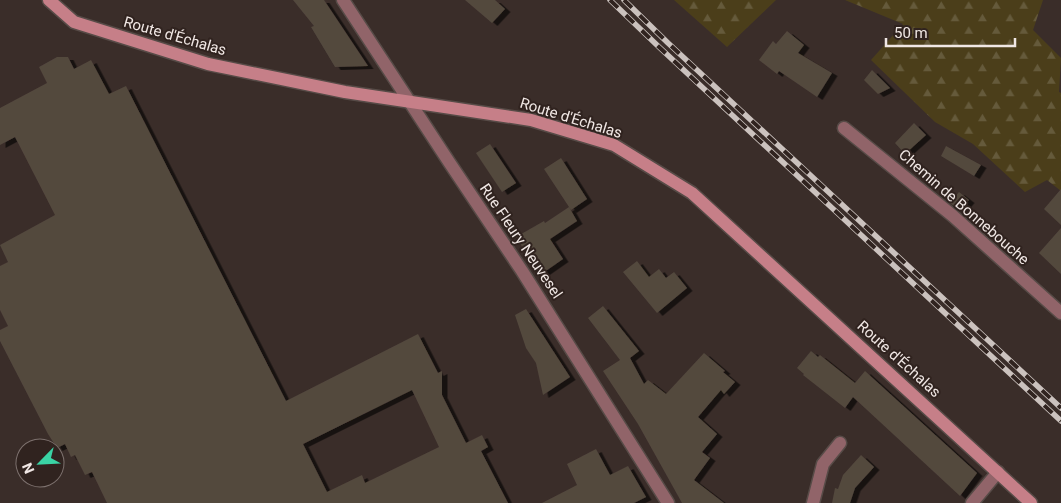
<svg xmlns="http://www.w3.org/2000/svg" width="1061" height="503" font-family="Roboto,sans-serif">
<defs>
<pattern id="forest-firs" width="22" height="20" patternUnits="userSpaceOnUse" patternTransform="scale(1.25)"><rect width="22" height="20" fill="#4b3e1a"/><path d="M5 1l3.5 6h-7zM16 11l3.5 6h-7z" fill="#655a3b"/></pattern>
<filter id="shadow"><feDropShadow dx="5.5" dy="3" stdDeviation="0" flood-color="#0009"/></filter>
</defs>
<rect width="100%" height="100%" fill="#3a2d29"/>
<path fill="url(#forest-firs)" d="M674,0H776L727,47Z
M845,0H1043L1033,30L1061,58L1059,92L1061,93V191L1047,180L1025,192L973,144L935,122L871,60L903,24Z"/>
<path fill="#53483e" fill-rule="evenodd" filter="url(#shadow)" d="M293,0H324L368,66L335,67L311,27L314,26Z
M465,0H495L505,9L492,23Z
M787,31L804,45L798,53L832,73L817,97L779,71L777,74L759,60L773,41L776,44Z
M57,57H68L74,69L91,60L109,94L126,86L286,401L418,334L438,373L442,371V395L466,443L482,435L488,447L481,451L508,503H107L92,472L85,475L75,455L71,457L65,444L57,448L48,434L0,341V330L8,326L0,310V266L8,262L0,245L55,215L15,137L0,145V108L47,83L39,67ZM412,390L439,447L365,483L362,475L327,492L303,444Z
M872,70L890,88L878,94L864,80Z
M914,123L926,135L905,154L895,143Z
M490,144L516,183L502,192L476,153Z
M946,146L981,165L974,176L941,156Z
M561,158L587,199L571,210L544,169Z
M1061,189V225L1044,209Z
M959,192L969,200L960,211L950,203Z
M569,207L577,221L550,239L563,259L540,275L516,237L544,221L545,223Z
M1061,228V274L1039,253Z
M637,261L649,277L659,269L666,278L674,272L687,288L657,313L623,272Z
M603,306L639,351L630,358L644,384L648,380L666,394L704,353L725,371L723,372L735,382L724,394L721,390L698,417L717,434L702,452L710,458L694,480L724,503H682L638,424L603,371L620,360L588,318Z
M526,309L570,377L543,395L536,363L526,348L515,315Z
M811,351L818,357L820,355L855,383L865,371L977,473L960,496L853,397L845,408L803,375L804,374L797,368Z
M596,449L610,475L628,466L646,497L634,503H542L577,485L567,464Z
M861,455L874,467L855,488L850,503H832L835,488L838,489L843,475Z"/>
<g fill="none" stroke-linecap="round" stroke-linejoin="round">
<defs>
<path id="street" d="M343,0L449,162L522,271L668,503
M844,128L953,216L1061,313
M813,503L823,464L840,443
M972,503L998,472"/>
<path id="secondary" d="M49,0L74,22L208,64L345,92L531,120L614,145L692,193L1031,503"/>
</defs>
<use href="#street" stroke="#574b47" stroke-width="15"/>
<use href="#secondary" stroke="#574b47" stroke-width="15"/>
<use href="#street" stroke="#916469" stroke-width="12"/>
<use href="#secondary" stroke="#c67f88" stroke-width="12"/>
<defs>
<path id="rail" d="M610,0L659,47L1061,421
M624,0L668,43L1061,408"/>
</defs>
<use href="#rail" stroke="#cbc2be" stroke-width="5.5"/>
<use href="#rail" stroke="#30231f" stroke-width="4" stroke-dasharray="11" stroke-linecap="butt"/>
</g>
<g text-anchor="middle" stroke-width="4" stroke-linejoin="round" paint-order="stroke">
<g font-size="15" fill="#f0e7e4" stroke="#30231f">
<text transform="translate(175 36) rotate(16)" y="5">Route d'Échalas</text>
<text transform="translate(571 118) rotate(17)" y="5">Route d'Échalas</text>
<text transform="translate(964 207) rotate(41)" y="5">Chemin de Bonnebouche</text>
<text transform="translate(521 241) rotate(56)" y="5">Rue Fleury Neuvesel</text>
<text transform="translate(899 359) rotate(42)" y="5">Route d'Échalas</text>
</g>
</g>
<g transform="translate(40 463) rotate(246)"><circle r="24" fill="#30231f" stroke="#7d716e"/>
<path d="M0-4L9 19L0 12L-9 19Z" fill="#3ad4a5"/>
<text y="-8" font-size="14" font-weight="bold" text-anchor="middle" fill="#f0e7e4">N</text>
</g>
<path d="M886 38v8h129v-8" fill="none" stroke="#f0e7e4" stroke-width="2.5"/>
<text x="894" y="38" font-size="15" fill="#f0e7e4" stroke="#30231f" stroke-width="4" paint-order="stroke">50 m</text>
</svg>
